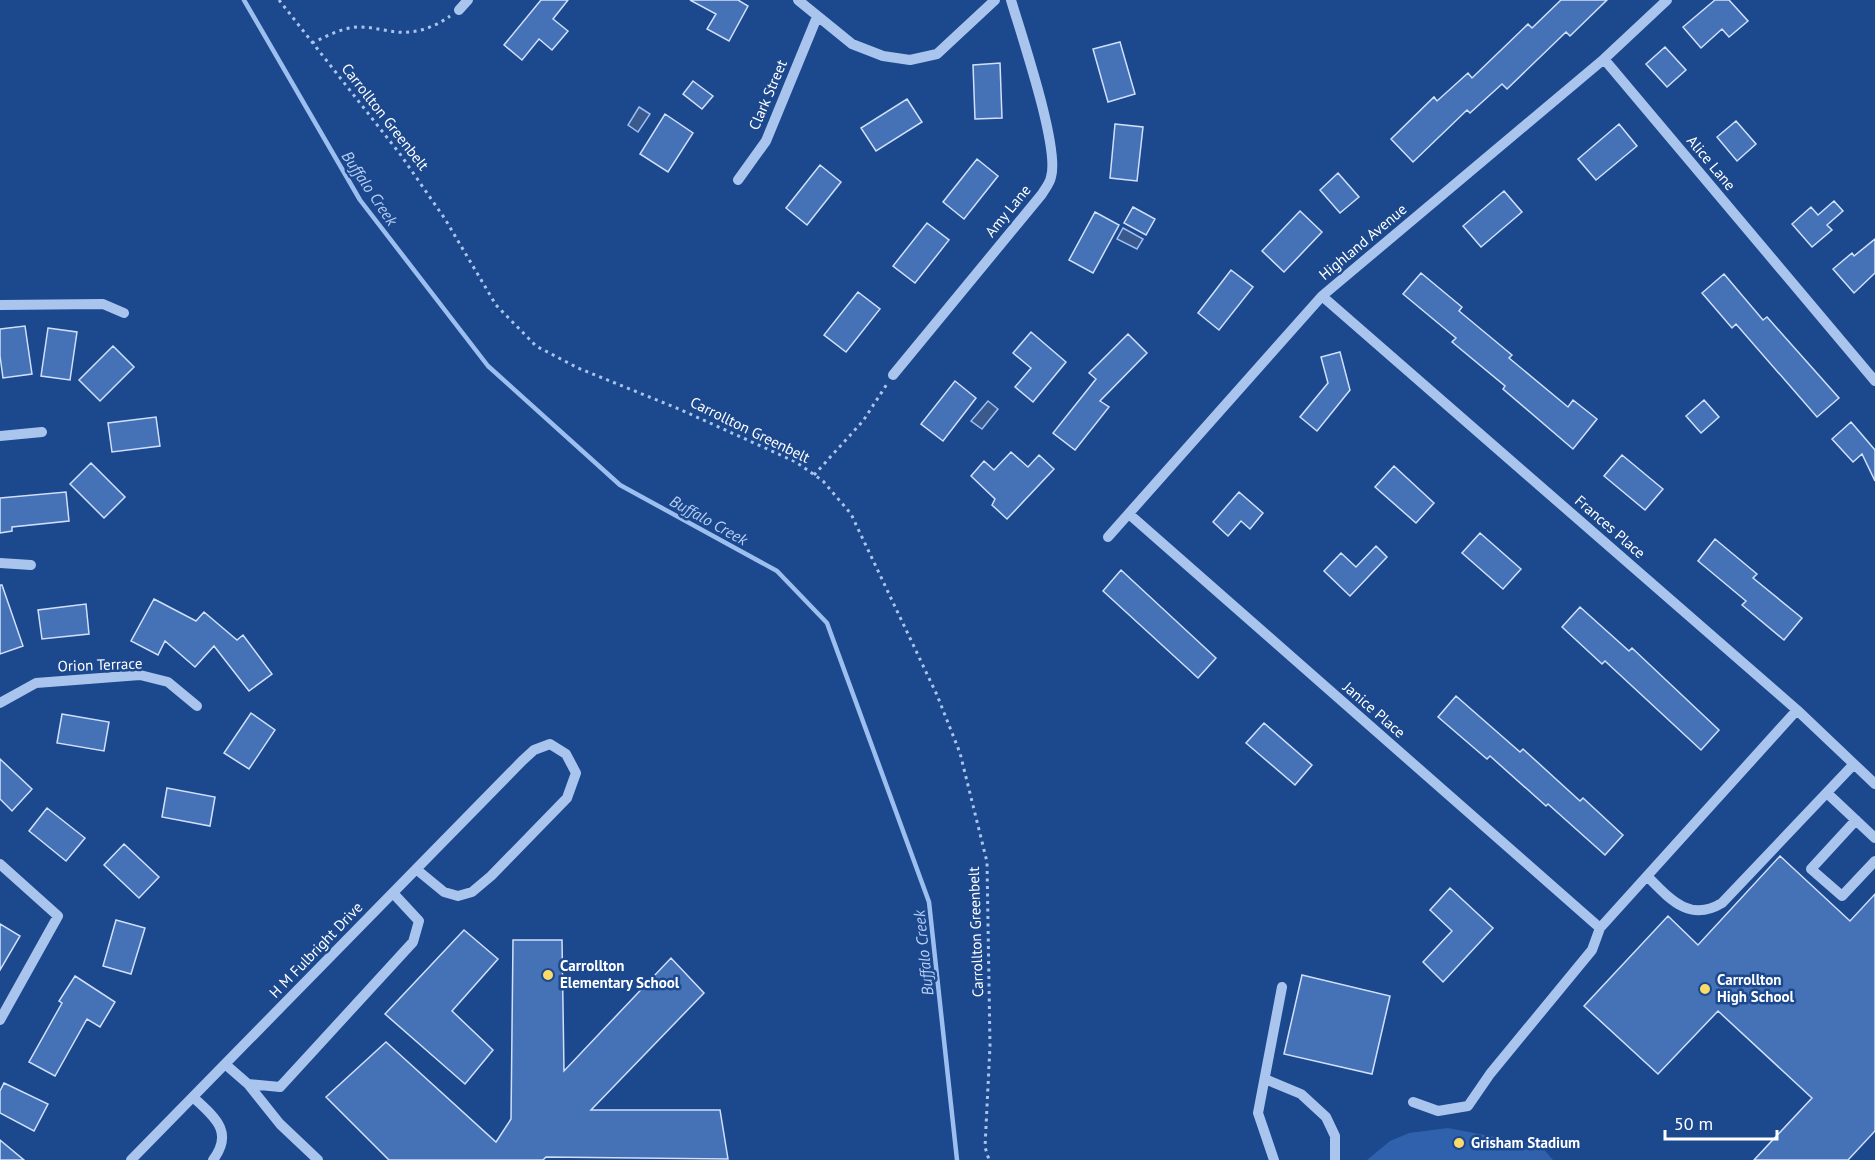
<svg xmlns="http://www.w3.org/2000/svg" width="1875" height="1160" font-family="'PT Sans',sans-serif">
<rect width="100%" height="100%" fill="#1c488e"/>
<path fill="#3061ac" d="M1448,1128L1541,1146L1553,1160H1367L1390,1141L1409,1133Z"/>
<path fill="#3a598d" stroke="#9dbfef" stroke-width="1.5" d="M639,107L650,114L638,132L628,125Z
M1123,228L1143,239L1137,249L1117,239Z
M988,401L998,409L982,429L971,421Z"/>
<g fill="none" stroke-linecap="round" stroke-linejoin="round">
<path stroke="#9dbfef" stroke-width="4.5" d="M244,0L360,200L488,366L620,485L777,571L827,623L929,902L957,1160"/>
</g>
<path fill="#4571b6" stroke="#d0e0fa" stroke-width="1.5" d="M541,0H568L553,19L568,31L552,50L539,39L522,60L504,45Z
M690,0H738L748,6L729,41L707,29L716,14Z
M1561,0H1607L1570,36L1566,32L1507,89L1502,84L1470,113L1467,110L1413,162L1391,139L1434,97L1437,101L1468,73L1472,78L1528,24L1532,28Z
M1715,0H1729L1748,21L1729,37L1722,29L1701,48L1683,27Z
M1120,42L1135,94L1108,102L1093,49Z
M1665,47L1686,70L1667,87L1646,64Z
M1000,63L1002,118L975,119L973,65Z
M693,81L713,96L702,109L683,94Z
M907,99L922,122L876,151L861,128Z
M665,114L693,133L668,172L640,154Z
M1736,121L1756,144L1737,161L1717,137Z
M1115,124L1143,127L1137,181L1110,178Z
M1619,124L1637,146L1596,180L1578,159Z
M977,159L998,176L964,219L943,202Z
M820,165L841,182L807,225L786,208Z
M1338,173L1359,197L1340,213L1320,190Z
M1504,191L1522,212L1481,247L1463,226Z
M1834,201L1843,211L1827,225L1832,230L1812,247L1792,224L1811,207L1818,215Z
M1133,207L1155,219L1146,235L1124,223Z
M1300,211L1322,232L1284,272L1262,251Z
M1095,212L1119,225L1093,273L1069,260Z
M927,223L949,240L915,283L893,266Z
M1875,239V273L1854,293L1833,269L1852,253L1854,256Z
M1231,270L1253,287L1219,330L1198,313Z
M1421,273L1462,307L1459,311L1512,355L1509,358L1568,407L1573,400L1597,419L1573,449L1503,389L1505,386L1452,342L1456,338L1403,294Z
M1724,274L1763,320L1767,317L1839,398L1817,417L1736,324L1732,328L1702,293Z
M858,292L880,309L846,352L824,335Z
M25,326L32,374L3,378L0,356V329Z
M48,328L77,332L70,380L41,376Z
M1031,332L1066,362L1033,402L1015,387L1031,368L1013,353Z
M1128,334L1147,353L1100,401L1109,407L1075,450L1053,433L1096,379L1089,373Z
M113,346L134,367L100,401L79,380Z
M1340,352L1350,390L1317,431L1300,417L1328,383L1321,357Z
M955,381L976,398L943,441L921,424Z
M1704,400L1719,417L1701,433L1686,416Z
M156,417L160,446L112,452L108,423Z
M1851,422L1875,450V481L1862,454L1853,462L1832,439Z
M1011,452L1028,467L1039,455L1054,469L1007,519L992,505L995,499L971,476L984,461L994,470Z
M1622,455L1663,489L1645,510L1604,476Z
M91,463L125,497L104,518L70,484Z
M1394,466L1434,503L1416,523L1375,487Z
M66,492L69,521L12,527V531L0,533V498Z
M1239,492L1263,513L1250,529L1241,521L1228,536L1213,522Z
M1480,533L1521,569L1503,589L1462,553Z
M1715,539L1757,574L1753,578L1802,618L1784,640L1742,605L1746,601L1698,561Z
M1376,546L1387,557L1350,596L1324,571L1341,553L1356,567Z
M1121,570L1216,658L1198,678L1103,591Z
M0,585H2L23,646L0,654Z
M154,599L196,621L204,612L237,640L243,635L272,674L249,691L214,646L195,667L165,641L158,655L131,641Z
M86,604L89,634L42,639L38,610Z
M1580,607L1629,651L1632,648L1719,730L1701,750L1605,661L1602,664L1562,627Z
M1456,696L1520,752L1523,749L1580,801L1583,798L1623,835L1605,855L1548,804L1546,806L1490,756L1487,759L1438,717Z
M251,713L275,730L249,769L224,753Z
M62,714L109,722L104,751L57,743Z
M1264,723L1312,765L1295,785L1246,743Z
M0,759L32,789L12,811L0,799Z
M167,788L215,797L210,826L162,817Z
M47,808L85,838L66,861L29,831Z
M124,844L159,877L139,898L104,865Z
M1780,856L1850,921L1875,894V1131L1848,1160H1754L1812,1098L1718,1011L1658,1074L1584,1006L1668,916L1698,945Z
M1450,888L1493,928L1443,982L1423,962L1452,931L1430,910Z
M116,920L145,928L131,974L103,966Z
M0,924L20,936L0,970Z
M464,930L498,959L452,1011L493,1050L465,1084L385,1014Z
M513,940H562L564,1071L671,958L704,993L591,1110H720L728,1159L546,1157L543,1160H389L326,1097L386,1042L496,1142L511,1119Z
M1302,975L1390,996L1372,1074L1284,1054Z
M75,976L115,1002L100,1027L87,1019L55,1076L29,1062L62,1003L59,1001Z
M4,1083L48,1104L34,1131L0,1113V1091Z
M0,1140L24,1160H0Z"/>
<g fill="none" stroke-linecap="round" stroke-linejoin="round">
<path stroke="#aac5ed" stroke-width="3" stroke-dasharray="3 4.5" stroke-linecap="butt" d="M279,0L400,154L445,219L496,305L536,346L578,368L679,409L796,462L823,481L851,514L937,695L960,753L987,862L990,1046L985,1147L989,1160
M312,43C327,36 343,27 360,27C373,27 385,31 397,32C416,34 435,27 450,16
M814,475L863,421L887,384"/>
<path stroke="#aac5ed" stroke-width="10" d="M798,0L852,44L883,56L910,60L937,54L995,0
M459,10L468,0
M1604,59L1875,381
M738,180L766,141L817,17
M1322,296L1797,710L1875,784
M0,305L103,304L124,313
M893,375L1042,194C1045,189 1050,183 1051,177C1060,148 1021,34 1011,0
M0,436L42,432
M1129,514L1600,928
M1108,537L1322,296L1604,59L1667,0
M0,563L31,565
M0,703L36,683L140,675L168,682L197,706
M1827,793L1875,838
M1856,820L1811,869L1842,896L1875,861
M0,864L58,916L0,1020
M1647,876C1669,898 1689,923 1722,903L1853,765
M225,1064L248,1084L280,1087L413,942L419,921L393,893
M1265,1079L1301,1094L1326,1117L1335,1136V1160
M248,1084L280,1124L318,1160
M193,1097C213,1116 235,1131 213,1160
M1413,1102L1438,1111L1468,1106L1490,1074L1592,950L1600,928L1797,710
M131,1160L522,761L534,750L550,744L566,754L576,773L567,798L491,876L472,892L458,896L444,892L416,869
M1274,1160L1258,1113L1282,987"/>
</g>
<g fill="#fddb68" stroke="#1c488e" stroke-width="2">
<circle cx="548" cy="975" r="6"/>
<circle cx="1705" cy="989" r="6"/>
<circle cx="1459" cy="1143" r="6"/>
</g>
<g text-anchor="middle" stroke-width="5" stroke-linejoin="round" paint-order="stroke">
<g font-size="15" fill="#fff" stroke="#1c488e">
<text transform="translate(768 95) rotate(-67)" y="5">Clark Street</text>
<text transform="translate(385 117) rotate(52)" y="5">Carrollton Greenbelt</text>
<text transform="translate(1711 163) rotate(50)" y="5">Alice Lane</text>
<text transform="translate(1008 211) rotate(-51)" y="5">Amy Lane</text>
<text transform="translate(1363 242) rotate(-40)" y="5">Highland Avenue</text>
<text transform="translate(750 430) rotate(26)" y="5">Carrollton Greenbelt</text>
<text transform="translate(1610 527) rotate(41)" y="5">Frances Place</text>
<text transform="translate(100 665) rotate(-2)" y="5">Orion Terrace</text>
<text transform="translate(1374 710) rotate(41)" y="5">Janice Place</text>
<text transform="translate(976 932) rotate(-92)" y="5">Carrollton Greenbelt</text>
<text transform="translate(316 950) rotate(-46)" y="5">H M Fulbright Drive</text>
</g>
<g font-size="15" font-weight="bold" fill="#fff" stroke="#1c488e" text-anchor="start">
<text x="560" y="971">Carrollton<tspan x="560" dy="17">Elementary School</tspan></text>
<text x="1717" y="985">Carrollton<tspan x="1717" dy="17">High School</tspan></text>
<text x="1471" y="1148">Grisham Stadium</text>
</g>
<g font-size="16" font-style="italic" fill="#b6cff4" stroke="#1c488e">
<text transform="translate(370 188) rotate(56)" y="6">Buffalo Creek</text>
<text transform="translate(709 520) rotate(29)" y="6">Buffalo Creek</text>
<text transform="translate(923 953) rotate(-96)" y="6">Buffalo Creek</text>
</g>
</g>
<path d="M1665 1130v9h112v-9" fill="none" stroke="#ffffff" stroke-width="3"/>
<text x="1674" y="1130" font-size="18" fill="#ffffff" stroke="#1c488e" stroke-width="4.5" paint-order="stroke">50 m</text>
</svg>
